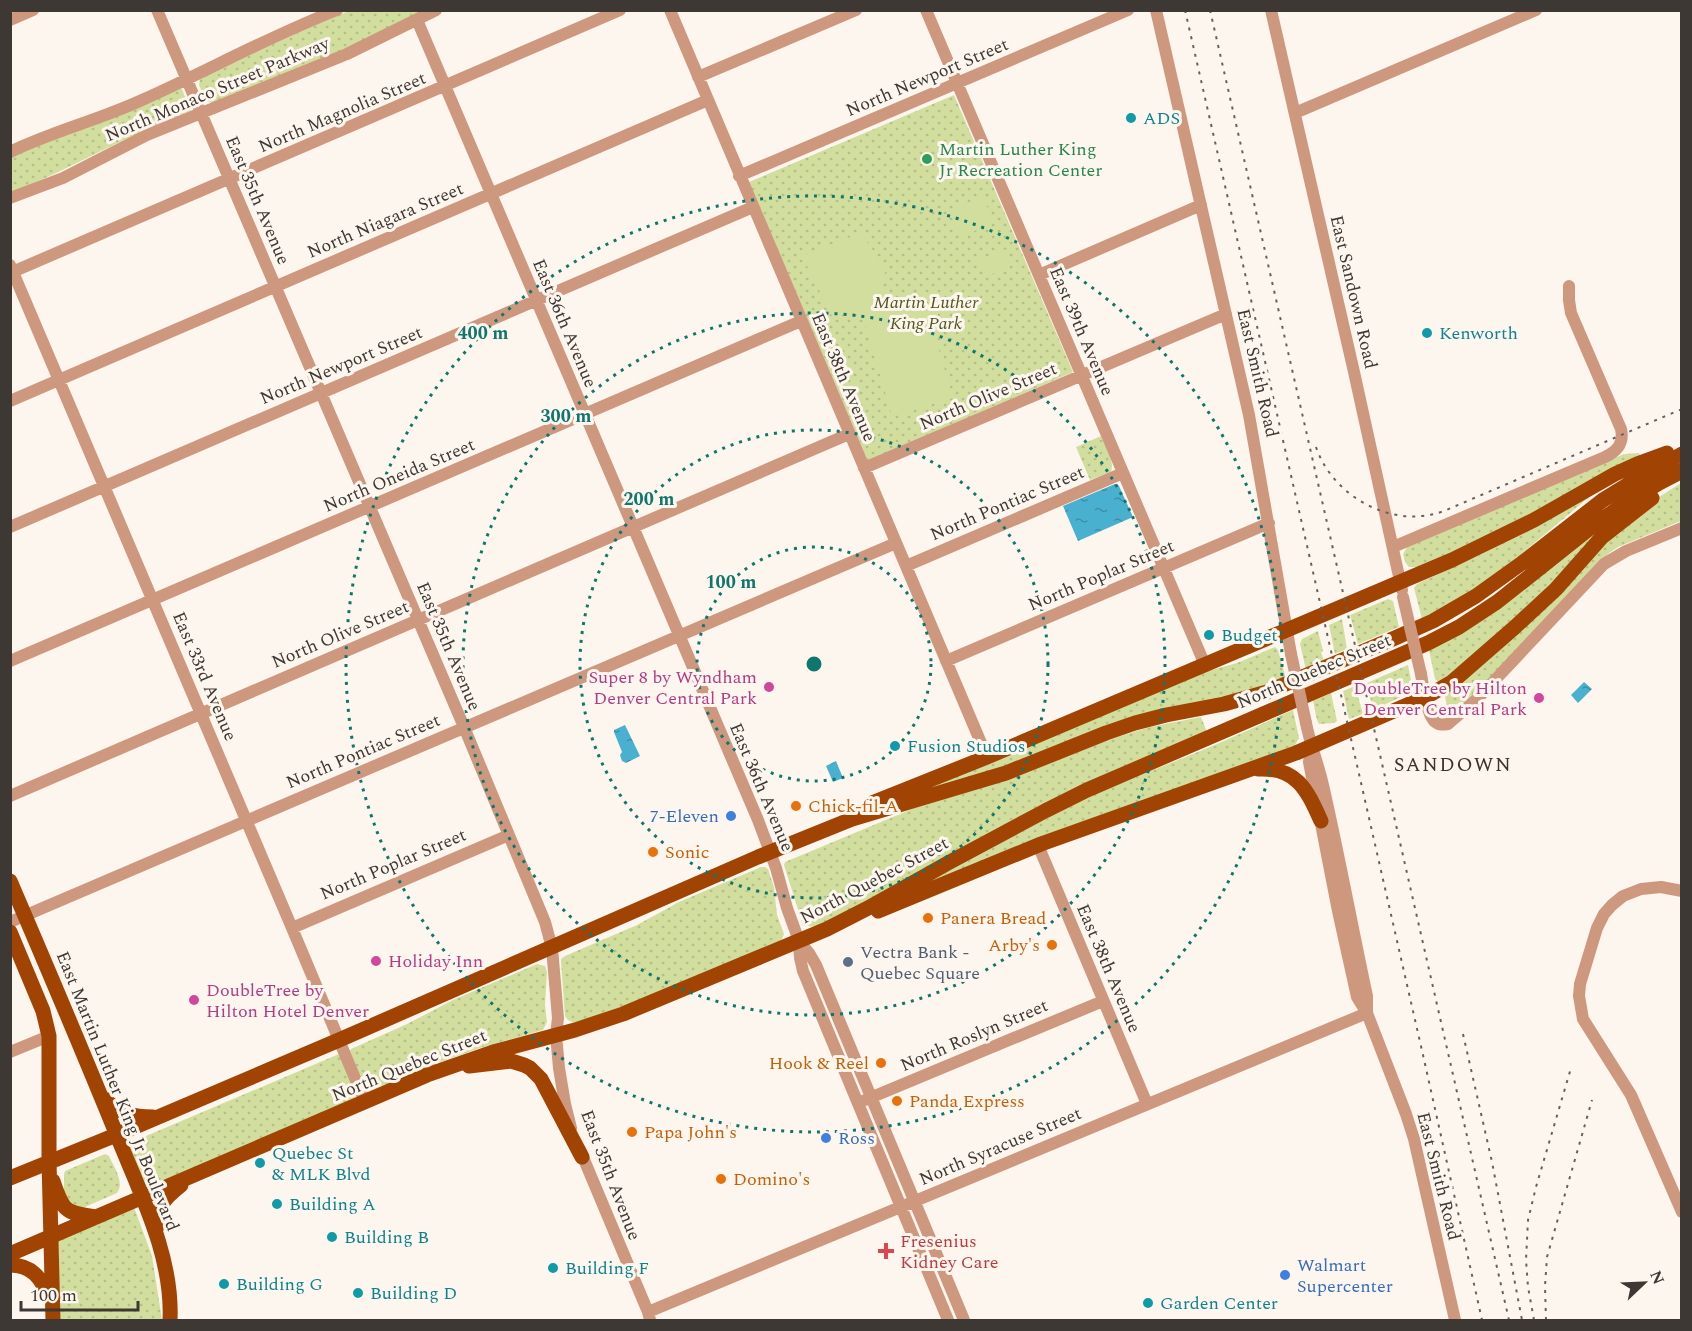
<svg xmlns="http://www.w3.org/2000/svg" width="1692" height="1331" font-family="Spectral,serif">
<defs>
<pattern id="grass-dots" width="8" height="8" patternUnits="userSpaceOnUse" patternTransform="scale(1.5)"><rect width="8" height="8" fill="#d2de9e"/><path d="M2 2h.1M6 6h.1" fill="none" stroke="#b5bf89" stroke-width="1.8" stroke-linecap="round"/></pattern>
<pattern id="water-ripples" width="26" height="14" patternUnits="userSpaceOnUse" patternTransform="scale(1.5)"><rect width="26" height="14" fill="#49b0d0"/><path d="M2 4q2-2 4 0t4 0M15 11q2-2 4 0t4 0" fill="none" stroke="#3e90a9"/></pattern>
</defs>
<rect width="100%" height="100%" fill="#fdf6ee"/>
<path fill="url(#grass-dots)" d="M349,11H423L343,50L212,103L206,101L199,85L200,78L310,27Z
M181,87L191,111C129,134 72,168 11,193L10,157Z
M954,95L1073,372L868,461L749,182Z
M1101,436C1106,447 1115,461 1111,472L1090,480L1076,447Z
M1639,453L1642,459L1540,514L1417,567H1409L1405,562L1403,554L1407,547L1624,454Z
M1681,483V521L1618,547L1609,553L1468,700C1461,704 1454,704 1447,708L1445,696L1461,682L1640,509Z
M1594,493L1513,561L1475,589L1422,619L1414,588L1417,584L1482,554Z
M1597,529L1601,533L1549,587L1445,679L1438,681L1435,679L1429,650L1491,615L1520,593Z
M1388,599L1393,601L1399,627L1358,644L1350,615Z
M1342,619L1347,649L1335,654L1329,625Z
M1318,631L1323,651L1321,652L1324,662L1306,670L1300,644L1302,639Z
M1275,647L1278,650L1286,679L917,793L1204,672L1237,663Z
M1408,665L1412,685L1407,694L1373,710L1367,683Z
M1355,686L1363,714L1349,719L1343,691Z
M1331,693L1337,721L1334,723L1319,724L1317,720L1313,701Z
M1293,710L1299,738L1294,747L914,890L1040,822L1099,792L1215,745Z
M1201,717L1207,732L835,918C824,923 812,932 802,922L784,865L785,862L912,809L997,783L1114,738L1150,727Z
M761,867H765L768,869L774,887L777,915L784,934L781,941L645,999L574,1023L568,1020L565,1016L561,962V959L565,956L637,925L679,902Z
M537,964L545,966L547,972L545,1005L547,1022L543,1030L483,1047L440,1062L367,1093L350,1051L351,1049L407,1024L453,1000Z
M339,1054L357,1094L353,1100L147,1189L128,1145L132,1142Z
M105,1154L109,1156C114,1167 125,1183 117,1193L78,1210L64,1198V1174L65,1171Z
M134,1207L152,1256L162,1320H60L58,1241Z"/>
<path fill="#d2de9e" d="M983,196L986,203L982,205L983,208L987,206L990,213L986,215L987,218L992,216L994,223L960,237L957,231L961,228L960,226L956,228L953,221L957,219L956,216L951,218L949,211Z
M860,233L880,259L885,273L876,309L923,295L953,398L892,416L862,313L832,316L804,260L805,255Z
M1006,249L1013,265L985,277L978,260Z"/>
<path fill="url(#water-ripples)" d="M1115,484H1117L1119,486L1133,517L1078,541L1063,506Z
M1584,682L1592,689L1578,703L1571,695Z
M625,725L640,756L626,763L622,761L620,755L622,752L614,732V730Z
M836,761L843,778L833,782L826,766Z"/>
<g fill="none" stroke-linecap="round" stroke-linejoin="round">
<path stroke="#ce987f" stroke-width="12" d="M157,10L464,727L545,922L552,948L558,1018L556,1035L559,1068L565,1104L571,1128
M670,10L987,757
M926,10L1205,665
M1156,10L1249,415L1291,654
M1271,10L1354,372L1402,590
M10,20L33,10
M417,20L758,820L776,868L787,908L799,941L800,958L803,971L948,1320
M698,77L856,10
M1295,113L1536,10
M10,152C53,131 99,120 142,100C207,71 270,36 337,10
M739,176L1128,10
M10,198L63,178L147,135L347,54L436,10
M10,265L292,928L365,1102
M10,273L620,10
M1039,275L1201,205
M10,401L708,100
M864,468L1226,314
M10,527L753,207
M1393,547L1605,457C1618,451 1624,443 1621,429L1571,313L1569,300V286
M906,566L1123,473
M10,661L801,321
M946,661L1269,523
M1421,674C1423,685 1426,712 1434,721C1438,725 1442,725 1448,724L1477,699L1604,564L1626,551L1682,528
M1306,723C1310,744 1318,763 1323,785C1339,855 1352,926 1367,996V1013
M1311,747L1309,762L1338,911L1357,997L1367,1013L1406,1114L1414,1139L1455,1320
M10,796L849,434
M1038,845L1147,1104
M1682,891L1661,887L1641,889L1623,896L1612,905L1604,914L1597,928L1580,984L1579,996L1583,1019L1631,1095L1682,1212
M10,922L896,543
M292,928L509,835
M799,941L809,953L816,965L964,1320
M10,1052L49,1036
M865,1100L1103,1001
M580,1150L648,1312L650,1320
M648,1312L1367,1013"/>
<path stroke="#a14303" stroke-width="15" d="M1258,769C1297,767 1307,790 1321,821
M872,803L987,757L1452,560L1534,520L1615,474L1637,464L1667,453
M10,881C47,967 83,1052 118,1138C141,1195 173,1257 170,1320
M878,911L1041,844L1296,753L1426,697L1452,682L1515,627L1556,589L1602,537L1652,498
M10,932L43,1011L49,1036V1161L53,1320
M469,1066L511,1061L524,1065L530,1068L541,1079L582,1157
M105,1099C118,1113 133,1117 153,1117
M10,1178L116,1135L339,1040L758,857L852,819L1006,773L1106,733L1135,723L1166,715L1224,704L1267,692L1395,638L1433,621L1476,596L1522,563L1603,500L1642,476L1682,454
M53,1181C63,1211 65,1213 96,1217
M156,1230C158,1206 162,1200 181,1185
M10,1254L427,1075L493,1052L575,1030L623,1014L827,929L868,908L948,863L1045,811L1087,790L1428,643L1459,627L1497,602L1594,525L1623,505L1659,483L1682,471
M10,1265C32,1265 41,1278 49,1297"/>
<path stroke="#66615b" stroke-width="2" stroke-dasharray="3 6" stroke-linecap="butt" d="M1185,10L1423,1055L1482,1320
M1210,10L1509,1320
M1316,447C1333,497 1393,530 1444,511L1682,409
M1463,1034L1492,1162L1522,1320
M1534,1320L1528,1287L1526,1260L1528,1220L1536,1187L1571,1068
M1546,1320L1545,1286L1547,1257L1592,1100"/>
<path stroke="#ce987f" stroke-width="12" d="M1403,597L1421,674
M1291,654L1306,723"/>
</g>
<g fill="none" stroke="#0f766e" stroke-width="3" stroke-dasharray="3 6">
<circle cx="814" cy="664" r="117"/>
<circle cx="814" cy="664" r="234"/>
<circle cx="814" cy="664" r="351"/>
<circle cx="814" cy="664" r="468"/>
</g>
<g fill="#0f9aa8" stroke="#fdf6ee" stroke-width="2">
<circle cx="1131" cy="118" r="6"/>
<circle cx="1427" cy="333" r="6"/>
<circle cx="1209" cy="635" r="6"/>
<circle cx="895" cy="746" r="6"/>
<circle cx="260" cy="1163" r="6"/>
<circle cx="277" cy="1204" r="6"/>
<circle cx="332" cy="1237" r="6"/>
<circle cx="553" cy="1268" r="6"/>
<circle cx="224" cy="1284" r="6"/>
<circle cx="358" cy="1293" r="6"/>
<circle cx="1148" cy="1303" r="6"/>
</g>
<circle fill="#2e9e5b" stroke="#fdf6ee" stroke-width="2" cx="927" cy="159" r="6"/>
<g fill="#d1479c" stroke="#fdf6ee" stroke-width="2">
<circle cx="769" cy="687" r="6"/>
<circle cx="1539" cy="698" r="6"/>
<circle cx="376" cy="961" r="6"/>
<circle cx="194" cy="1000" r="6"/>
</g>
<g fill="#e8710a" stroke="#fdf6ee" stroke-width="2">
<circle cx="796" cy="806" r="6"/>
<circle cx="653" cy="852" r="6"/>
<circle cx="928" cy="918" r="6"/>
<circle cx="1052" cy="945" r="6"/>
<circle cx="881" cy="1063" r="6"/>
<circle cx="897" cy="1101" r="6"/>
<circle cx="632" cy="1132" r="6"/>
<circle cx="721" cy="1179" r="6"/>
</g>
<g fill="#3f7fe0" stroke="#fdf6ee" stroke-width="2">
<circle cx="731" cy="816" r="6"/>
<circle cx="826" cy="1138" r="6"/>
<circle cx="1285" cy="1275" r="6"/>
</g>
<circle fill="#5c6f8a" stroke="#fdf6ee" stroke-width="2" cx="848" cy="962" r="6"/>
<path fill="#e0444e" stroke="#fdf6ee" stroke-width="2" d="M883 1242h6v6h6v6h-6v6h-6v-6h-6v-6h6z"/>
<g text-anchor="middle" stroke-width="6" stroke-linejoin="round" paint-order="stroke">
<g font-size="18" fill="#3d3833" stroke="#fdf6ee">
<text transform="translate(927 77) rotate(-23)" y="6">North Newport Street</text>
<text transform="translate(217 89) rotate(-23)" y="6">North Monaco Street Parkway</text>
<text transform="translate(342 112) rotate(-23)" y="6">North Magnolia Street</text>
<text transform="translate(258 200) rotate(67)" y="6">East 35th Avenue</text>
<text transform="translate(385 220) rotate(-23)" y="6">North Niagara Street</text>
<text transform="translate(1354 292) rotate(77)" y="6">East Sandown Road</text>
<text transform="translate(565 323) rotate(67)" y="6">East 36th Avenue</text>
<text transform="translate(1082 331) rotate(67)" y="6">East 39th Avenue</text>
<text transform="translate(341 365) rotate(-23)" y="6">North Newport Street</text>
<text transform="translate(1258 373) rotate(77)" y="6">East Smith Road</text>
<text transform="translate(844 377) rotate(67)" y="6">East 38th Avenue</text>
<text transform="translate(988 396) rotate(-23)" y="6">North Olive Street</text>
<text transform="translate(399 475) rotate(-23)" y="6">North Oneida Street</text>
<text transform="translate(1007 503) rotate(-23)" y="6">North Pontiac Street</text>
<text transform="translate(1101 575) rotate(-23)" y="6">North Poplar Street</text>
<text transform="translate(340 634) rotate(-23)" y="6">North Olive Street</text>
<text transform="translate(449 646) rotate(67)" y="6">East 35th Avenue</text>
<text transform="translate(1314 671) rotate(-23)" y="6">North Quebec Street</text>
<text transform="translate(205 676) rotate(67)" y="6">East 33rd Avenue</text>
<text transform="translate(363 751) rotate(-23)" y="6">North Pontiac Street</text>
<text transform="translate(762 787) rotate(67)" y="6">East 36th Avenue</text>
<text transform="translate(393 864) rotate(-23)" y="6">North Poplar Street</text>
<text transform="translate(874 880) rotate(-28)" y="6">North Quebec Street</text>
<text transform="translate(1109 968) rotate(67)" y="6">East 38th Avenue</text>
<text transform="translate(974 1035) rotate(-23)" y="6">North Roslyn Street</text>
<text transform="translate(409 1065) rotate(-22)" y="6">North Quebec Street</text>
<text transform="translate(118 1091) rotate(68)" y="6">East Martin Luther King Jr Boulevard</text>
<text transform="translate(1000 1146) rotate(-23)" y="6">North Syracuse Street</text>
<text transform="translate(611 1175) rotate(69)" y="6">East 35th Avenue</text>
<text transform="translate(1439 1176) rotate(76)" y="6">East Smith Road</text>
</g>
<g font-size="18" fill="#0d838f" stroke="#fdf6ee" text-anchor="start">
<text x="1143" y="124">ADS</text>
<text x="1439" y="339">Kenworth</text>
<text x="1221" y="641">Budget</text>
<text x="907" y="752">Fusion Studios</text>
<text x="272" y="1159">Quebec St<tspan x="272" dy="21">&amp; MLK Blvd</tspan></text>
<text x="289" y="1210">Building A</text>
<text x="344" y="1243">Building B</text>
<text x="565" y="1274">Building F</text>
<text x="236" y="1290">Building G</text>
<text x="370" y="1299">Building D</text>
<text x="1160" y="1309">Garden Center</text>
</g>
<g font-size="18" fill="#27864d" stroke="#fdf6ee" text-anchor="start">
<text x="939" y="155">Martin Luther King<tspan x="939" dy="21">Jr Recreation Center</tspan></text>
</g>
<g font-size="18" font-style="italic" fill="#505920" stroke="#fdf6ee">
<text x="926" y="308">Martin Luther<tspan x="926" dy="21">King Park</tspan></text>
</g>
<g font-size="18" fill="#b23c85" stroke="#fdf6ee" text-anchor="end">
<text x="757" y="683">Super 8 by Wyndham<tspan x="757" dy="21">Denver Central Park</tspan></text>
<text x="1527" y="694">DoubleTree by Hilton<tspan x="1527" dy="21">Denver Central Park</tspan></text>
<text x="388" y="967" text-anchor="start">Holiday Inn</text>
<text x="206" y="996" text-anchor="start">DoubleTree by<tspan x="206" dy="21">Hilton Hotel Denver</tspan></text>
</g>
<g font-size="18" fill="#c56008" stroke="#fdf6ee" text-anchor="start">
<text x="808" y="812">Chick-fil-A</text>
<text x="665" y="858">Sonic</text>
<text x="940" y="924">Panera Bread</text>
<text x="1040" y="951" text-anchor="end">Arby's</text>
<text x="869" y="1069" text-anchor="end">Hook &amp; Reel</text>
<text x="909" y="1107">Panda Express</text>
<text x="644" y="1138">Papa John's</text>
<text x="733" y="1185">Domino's</text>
</g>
<g font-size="18" fill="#366cbe" stroke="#fdf6ee" text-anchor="start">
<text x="719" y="822" text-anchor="end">7-Eleven</text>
<text x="838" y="1144">Ross</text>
<text x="1297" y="1271">Walmart<tspan x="1297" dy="21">Supercenter</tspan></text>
</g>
<g font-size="18" fill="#4e5e75" stroke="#fdf6ee" text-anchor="start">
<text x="860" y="958">Vectra Bank -<tspan x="860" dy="21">Quebec Square</tspan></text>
</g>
<g font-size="18" fill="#be3a42" stroke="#fdf6ee" text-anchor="start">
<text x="900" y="1247">Fresenius<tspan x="900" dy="21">Kidney Care</tspan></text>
</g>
<g font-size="20" letter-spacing="1.5" fill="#3c3329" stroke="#fdf6ee">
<text x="1453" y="771">SANDOWN</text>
</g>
</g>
<circle cx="814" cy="664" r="9" fill="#0f766e" stroke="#fdf6ee" stroke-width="3"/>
<g font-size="18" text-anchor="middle" font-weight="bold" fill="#0f766e" stroke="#fdf6ee" stroke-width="6" stroke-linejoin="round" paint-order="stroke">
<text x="483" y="339">400 m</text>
<text x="566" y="422">300 m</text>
<text x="649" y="505">200 m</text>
<text x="731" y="588">100 m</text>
</g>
<rect width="1692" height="1331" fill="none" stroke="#3d3833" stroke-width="24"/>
<g transform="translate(1644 1283) rotate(67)" stroke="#fdf6ee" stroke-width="4.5" paint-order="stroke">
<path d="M0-4.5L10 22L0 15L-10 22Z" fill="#3d3833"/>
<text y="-9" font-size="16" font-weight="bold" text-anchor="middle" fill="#3d3833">N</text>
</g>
<path d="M21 1301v9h117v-9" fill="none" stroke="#3d3833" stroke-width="3"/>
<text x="30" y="1301" font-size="18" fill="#3d3833" stroke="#fdf6ee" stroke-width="4.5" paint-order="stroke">100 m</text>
</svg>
